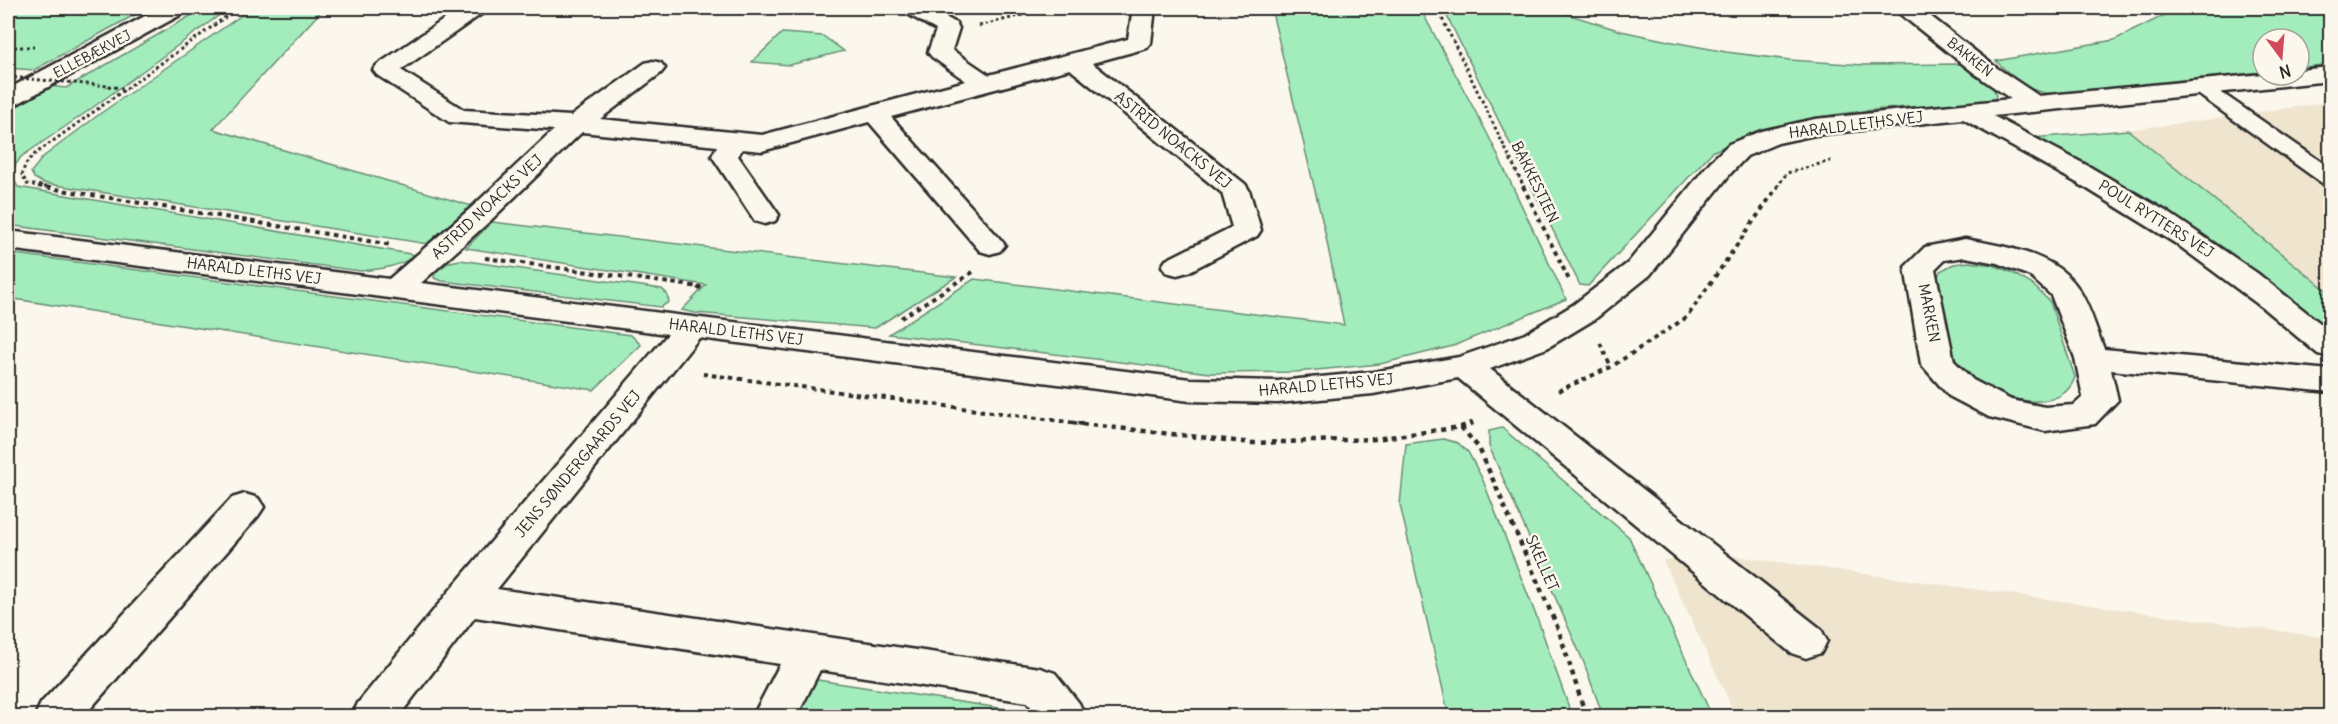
<svg xmlns="http://www.w3.org/2000/svg" width="2338" height="724" font-family="Delius,sans-serif">
<rect width="100%" height="100%" fill="#fbf7ec"/>
<filter id="ink" filterUnits="userSpaceOnUse"><feTurbulence type="fractalNoise" baseFrequency=".0167" numOctaves="2"/><feDisplacementMap in="SourceGraphic" scale="12" xChannelSelector="R" yChannelSelector="G"/><feConvolveMatrix kernelMatrix="1 2 1 2 8 2 1 2 1" color-interpolation-filters="sRGB"/></filter>
<g filter="url(#ink)">
<path fill="#efe4ce" d="M2330,102V293L2128,130L2212,119Z
M1727,555L2322,637L2330,646V716H1736L1663,560Z"/>
<path fill="#a3edbc" stroke="#678c74" stroke-width="1.5" d="M8,8H147L34,70L8,68Z
M204,8H229L88,111L21,157L10,173L18,187L416,255C399,267 381,269 361,271L8,225V109L50,86L66,88Z
M252,8H324L213,129L472,206L428,244L43,183L34,178L31,172L43,157L101,113Z
M1271,8H1420L1489,137L1566,299L1453,346L1380,364L1295,372L1210,373L889,334L974,279L1344,325L1324,228Z
M1443,8H1548L1621,31L1673,42L1726,52L1790,60L1863,65L1960,64L1993,87L1996,95L1995,99L1988,101C1895,109 1796,108 1712,152L1588,286L1580,285Z
M2179,8H2330V64L2299,68V39H2263V72L2052,94C2027,92 2014,78 1996,61L2114,40Z
M782,33L823,36L844,51L790,65L752,62Z
M2128,130L2330,293V333L2279,291L2031,138Z
M492,222L956,277L875,328L695,313L682,310L706,285L466,248Z
M8,253L631,335L641,345L594,390L8,298Z
M460,260L662,289L667,294L669,302L661,307L442,281L434,278L435,272L450,262Z
M1969,262L1993,265L2011,272L2033,285L2050,302L2075,377C2060,423 1974,395 1956,362C1953,356 1952,347 1951,340C1946,321 1941,301 1936,282L1940,271L1954,264Z
M1502,428L1629,537L1712,716H1603L1584,663L1489,446V431Z
M1443,439L1458,443L1468,452L1482,478L1539,623L1572,716H1449L1400,505L1406,444Z
M811,679L1006,709L1011,716H793Z"/>
<g fill="none" stroke-linecap="round" stroke-linejoin="round">
<defs>
<path id="service" d="M2202,82L2209,84L2330,168V185L2322,183L2195,92L2192,88L2195,84Z"/>
<path id="minor" d="M461,8H486L483,13L401,70L464,110L571,116L645,63L653,61L661,63L665,68L661,73L600,119L762,135L966,81L932,57L928,52L936,30L906,13L903,8H929L956,23L959,28L952,50L989,75L1128,39L1133,8H1155L1151,43L1147,48L1092,63L1245,184L1249,190L1261,230L1257,236L1188,272L1177,275L1166,272L1162,266L1166,260L1232,227L1222,193L1070,69L891,117L1000,239L1005,245L1000,251L990,254L980,251L869,122L762,151L742,149L738,156L779,215L775,221L765,224L755,221L712,156L717,146L582,132L491,220L421,283L1190,379L1278,381L1373,372L1459,357L1525,334L1573,305L1628,263L1710,162L1729,144L1761,131L1815,119L2011,99L1978,76L1899,13L1896,8H1920L1994,66L2039,96L2263,74L2299,75V70L2330,67V81L1993,116L2090,167L2169,213L2257,273L2330,331V357L2318,354L2263,308L2178,245L2086,188L1963,119L1815,135L1778,143L1747,156L1730,174L1650,275L1595,319L1547,348L1490,369L1821,629L1827,641L1821,653L1806,658L1791,653L1458,378L1373,394L1278,403L1190,401L699,338L497,589L1040,668L1055,673L1079,703L1085,716H1038L1027,702L820,670L797,716H753L780,664L475,617L399,716H352L358,703L451,589L668,334L8,249V231L389,279L471,208L554,130L449,122L377,75L373,70L377,65Z
M1965,239C2003,246 2055,253 2078,288C2090,306 2096,329 2104,349L2330,370V392L2111,370L2118,400L2095,424L2045,431L1989,417L1949,396L1921,364L1905,267L1925,247ZM1965,257L1997,263L2030,276L2051,295L2075,358L2083,397L2074,405L2045,407L2011,400L1973,380L1954,361L1935,269L1944,260Z
M245,494L258,498L264,507L258,516L84,716H35L41,703L232,498Z"/>
<path id="tertiary" d="M160,8H187L184,13L17,104L8,106V89Z"/>
</defs>
<use href="#service" stroke="#2b2b2b" stroke-width="5"/>
<use href="#minor" stroke="#2b2b2b" stroke-width="5"/>
<use href="#tertiary" stroke="#2b2b2b" stroke-width="5"/>
<path stroke="#2b2b2b" stroke-width="3" stroke-dasharray="3 3" stroke-linecap="butt" d="M1437,8L1524,187
M979,26L1051,8
M8,47H34
M108,86L127,89
M47,187L27,184L22,175L25,165L35,154L238,8
M1777,187L1787,173L1834,160"/>
<path stroke="#2b2b2b" stroke-width="4" stroke-dasharray="4.5 4.5" stroke-linecap="butt" d="M38,186L392,245
M1523,186L1569,280
M485,258L700,287L696,292
M901,318L973,272
M1600,343L1611,367
M703,374L1083,424
M1558,391L1611,367L1687,317L1778,186
M1469,424L1475,422"/>
<path stroke="#2b2b2b" stroke-width="4.5" stroke-dasharray="5 5" stroke-linecap="butt" d="M1072,423L1253,443L1375,439L1461,427L1473,423
M1461,427L1479,448L1559,631L1586,716"/>
<use href="#service" fill="#fbf7ec" fill-rule="evenodd"/>
<use href="#minor" fill="#fbf7ec" fill-rule="evenodd"/>
<use href="#tertiary" fill="#fbf7ec" fill-rule="evenodd"/>
<path stroke="#2b2b2b" stroke-width="3" stroke-dasharray="3 3" stroke-linecap="butt" d="M8,77L108,86"/>
</g>
</g>
<g text-anchor="middle" stroke-width="5" stroke-linejoin="round" paint-order="stroke">
<g font-size="14" fill="#2b2b2b" stroke="#fbf7ec">
<text transform="translate(92 54) rotate(-28)" y="5">ELLEBÆKVEJ</text>
<text transform="translate(1970 57) rotate(38)" y="5">BAKKEN</text>
</g>
<g font-size="15" fill="#2b2b2b" stroke="#fbf7ec">
<text transform="translate(1856 125) rotate(-7)" y="5">HARALD LETHS VEJ</text>
<text transform="translate(1173 140) rotate(39)" y="5">ASTRID NOACKS VEJ</text>
<text transform="translate(1535 182) rotate(64)" y="5">BAKKESTIEN</text>
<text transform="translate(487 207) rotate(-43)" y="5">ASTRID NOACKS VEJ</text>
<text transform="translate(2156 219) rotate(32)" y="5">POUL RYTTERS VEJ</text>
<text transform="translate(254 271) rotate(7)" y="5">HARALD LETHS VEJ</text>
<text transform="translate(1929 313) rotate(79)" y="5">MARKEN</text>
<text transform="translate(736 332) rotate(7)" y="5">HARALD LETHS VEJ</text>
<text transform="translate(1326 385) rotate(-5)" y="5">HARALD LETHS VEJ</text>
<text transform="translate(578 464) rotate(-50)" y="5">JENS SØNDERGAARDS VEJ</text>
<text transform="translate(1542 563) rotate(66)" y="5">SKELLET</text>
</g>
</g>
<rect width="2338" height="724" fill="none" stroke="#fbf7ec" stroke-width="30"/>
<rect x="15" y="15" width="2308" height="694" fill="none" stroke="#2b2b2b" stroke-width="2" filter="url(#ink)"/>
<g transform="translate(2281 57) rotate(164)"><circle r="28" fill="#fbf7ec" stroke="#a8a59f" stroke-width="1.5"/>
<path d="M0-4.5L10 22L0 15L-10 22Z" fill="#d1495b"/>
<text y="-9" font-size="16" font-weight="bold" text-anchor="middle" fill="#2b2b2b">N</text>
</g>
</svg>
